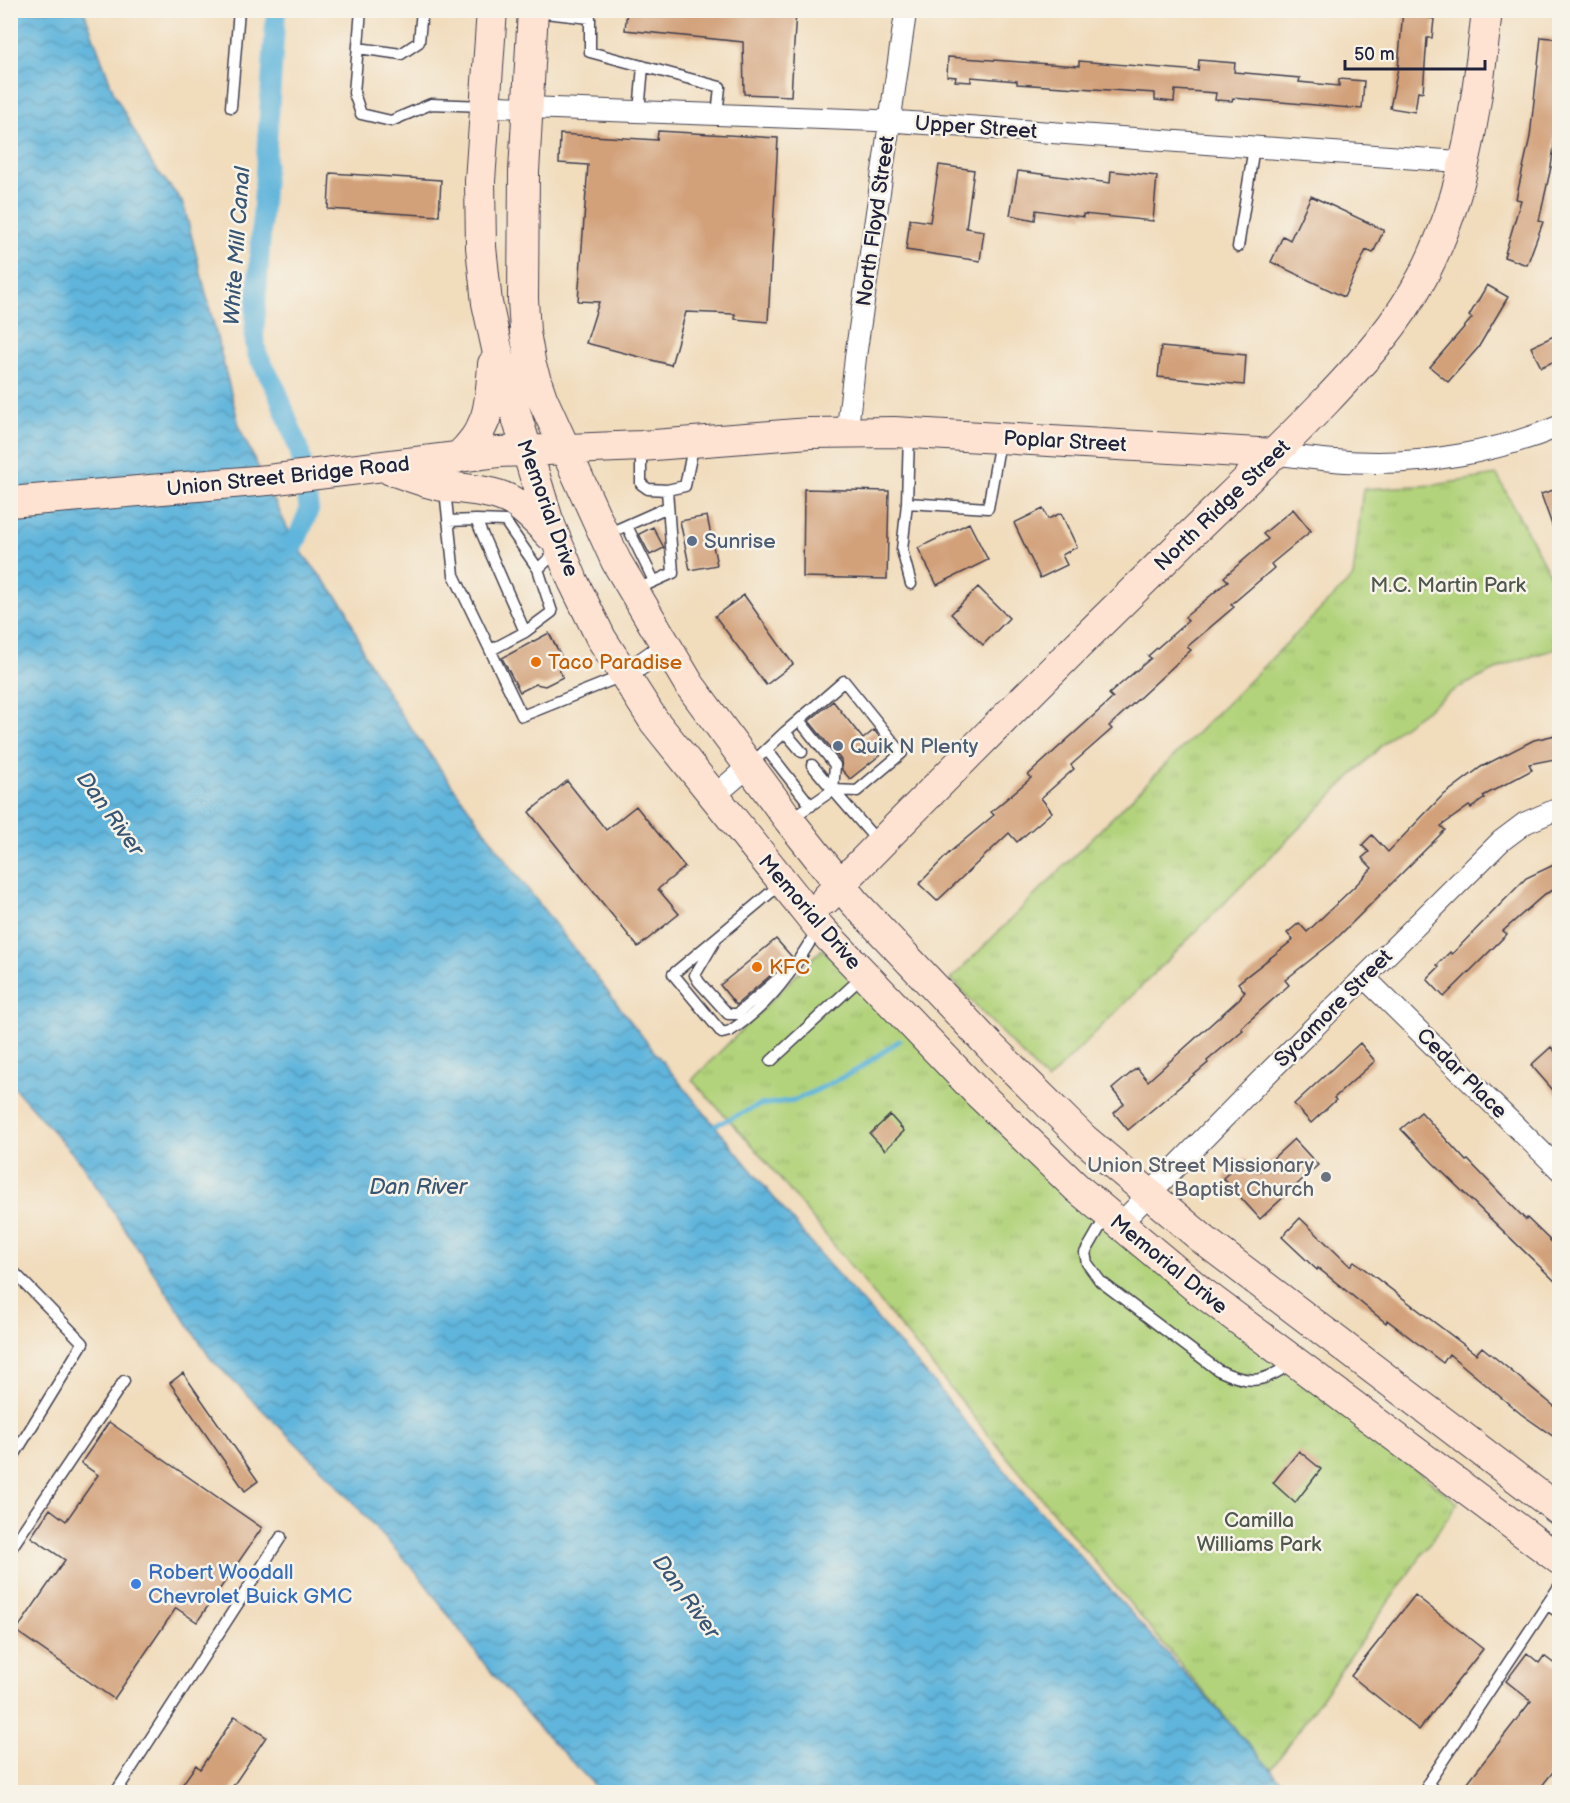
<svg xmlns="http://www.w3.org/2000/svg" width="1570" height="1803" font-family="'Balsamiq Sans',sans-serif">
<defs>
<pattern id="grass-tufts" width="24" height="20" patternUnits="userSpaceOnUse" patternTransform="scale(1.5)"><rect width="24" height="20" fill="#b2d37b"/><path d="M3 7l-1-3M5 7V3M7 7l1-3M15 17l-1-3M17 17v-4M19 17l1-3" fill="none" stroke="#99b56b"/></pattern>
<pattern id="water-waves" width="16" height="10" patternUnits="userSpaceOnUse" patternTransform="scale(1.5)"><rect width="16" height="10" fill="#60b5dc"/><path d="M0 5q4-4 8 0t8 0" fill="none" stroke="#4f93b4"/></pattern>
</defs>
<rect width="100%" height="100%" fill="#f7f3e8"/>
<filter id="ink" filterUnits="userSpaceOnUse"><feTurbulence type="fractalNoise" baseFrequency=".0167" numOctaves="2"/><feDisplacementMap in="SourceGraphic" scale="12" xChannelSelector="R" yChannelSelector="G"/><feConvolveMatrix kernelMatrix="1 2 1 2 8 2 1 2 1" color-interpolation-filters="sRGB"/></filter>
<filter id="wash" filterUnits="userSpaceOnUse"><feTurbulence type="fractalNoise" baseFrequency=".008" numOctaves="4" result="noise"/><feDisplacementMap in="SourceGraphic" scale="24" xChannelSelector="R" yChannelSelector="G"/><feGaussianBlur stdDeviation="1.35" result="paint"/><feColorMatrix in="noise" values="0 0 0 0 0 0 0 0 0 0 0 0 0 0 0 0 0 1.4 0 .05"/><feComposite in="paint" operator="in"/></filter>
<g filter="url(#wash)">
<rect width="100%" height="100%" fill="#f1dcbc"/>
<path fill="url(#grass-tufts)" stroke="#6a7a5b" stroke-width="1.5" d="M1497,475L1559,592V648L1512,662L1456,689L1394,733L1047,1081L951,979L1353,577L1363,489L1435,485Z
M822,949L1116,1237L1458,1503L1270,1771L977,1421L754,1147L692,1080Z"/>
<path fill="url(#water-waves)" stroke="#416c8c" stroke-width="1.5" d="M10,11H84L114,93L152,164L181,200L185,210L240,429L295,544L346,608L365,656L400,713L516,874L653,1050L824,1259L935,1384L1015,1483L1291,1792H601L540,1729L486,1666L421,1578L331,1478L211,1359L81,1163L11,1084Z"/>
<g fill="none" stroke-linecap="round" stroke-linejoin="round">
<path stroke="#60b5dc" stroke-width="5" d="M716,1125L760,1105L795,1100L815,1091L857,1070L899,1041"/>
<path stroke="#60b5dc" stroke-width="20" d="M276,10L254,337L257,354L277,391L300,453L309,510L295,544"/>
</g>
<g id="blocks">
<path fill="#d2a079" d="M627,10H796L791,96L744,94L743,42L625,30Z
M1403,10H1430L1429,18L1434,19L1432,38H1427L1423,92L1418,91L1415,112L1390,108L1398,68Z
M1541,37L1560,39V103L1551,167L1539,221L1543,222L1527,265L1504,257L1521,200L1516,199L1530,137Z
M948,57L1079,66V61L1198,71L1199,60L1235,63L1234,72L1300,78L1299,82L1339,86V79L1364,81L1362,109L1233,98L1232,101L1215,100L1216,93L1175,90L1174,102L1155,100V93L1017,84V81L971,77V82L955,81L956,77L947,76Z
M658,131L778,138L768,322L735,319V314L686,312L671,365L586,343L599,302L578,301L588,165L559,163L560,134L657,140Z
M939,165L974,170L966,228L984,231L980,261L906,250L910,219L930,222Z
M1018,171L1110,183L1111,171L1157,176L1153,221L1083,214V217L1036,210L1035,220L1010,215Z
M330,173L441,180L439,216L328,209Z
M1311,196L1384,230L1373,253L1366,250L1344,297L1271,262L1283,236L1290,240Z
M1487,285L1508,297L1478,348L1448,382L1430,367L1472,318L1469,316Z
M1560,333V359L1541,367L1531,347Z
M1161,347L1246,355L1244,385L1158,377Z
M1560,488V539H1557L1541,494Z
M804,489L889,491L887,579L803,577Z
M1043,509L1048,519L1061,513L1077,547L1062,555L1067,565L1040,578L1014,523Z
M1293,509L1311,531L1271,564L1274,568L1231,605L1234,607L1187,647L1191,650L1109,726L1112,729L1071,765L1074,769L1041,798L1052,812L1017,842L1009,833L937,901L919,884L950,852L994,815L991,812L1031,778L1028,775L1113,698L1109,694L1151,658L1148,656L1188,621L1185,617L1228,581L1224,577L1268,539L1263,534Z
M707,516L717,565L690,570L680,521Z
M969,523L988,560L937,585L918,548Z
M653,527L664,548L650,555L639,534Z
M978,587L1009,618L983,645L951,614Z
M744,595L793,664L766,685L715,616Z
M549,633L566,666L559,670L563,677L545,686L536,684L520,692L502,658Z
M833,701L863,739L874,730L889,748L850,779L842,770L841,760L809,721Z
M1560,734V758L1529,764L1532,770L1483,796L1485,798L1471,808L1469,806L1441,826L1445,830L1334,941L1285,980L1289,985L1241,1028L1243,1030L1207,1061L1208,1063L1128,1130L1114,1113L1124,1104L1112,1089L1137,1068L1148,1081L1239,999L1245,992L1238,983L1293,940L1287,933L1299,923L1307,932L1357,884L1372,868L1362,858L1369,852L1362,845L1372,835L1388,852L1441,797L1481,767L1534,740Z
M567,781L606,830L636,806L685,867L658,889L679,914L638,947L529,812Z
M1560,862V887L1545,894L1503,931L1507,934L1444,997L1427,979L1439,967L1437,965L1450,952L1452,954L1526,878Z
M776,939L792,957L736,1005L720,985Z
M1360,1043L1375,1061L1334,1098L1336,1100L1311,1123L1294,1104Z
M1551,1047L1560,1057V1098L1531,1065Z
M1421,1112L1466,1161L1468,1160L1526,1220L1527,1218L1560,1250V1286L1433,1163L1401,1129Z
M890,1115L904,1131L885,1150L870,1134Z
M1294,1139L1318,1165L1260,1219L1223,1178L1245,1158L1258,1172Z
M1300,1218L1350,1266L1354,1261L1476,1354L1482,1347L1560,1411V1441L1521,1414L1449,1354L1443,1363L1387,1320L1386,1323L1318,1268L1317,1270L1282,1237Z
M183,1373L258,1481L245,1491L170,1383Z
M109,1422L262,1528L197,1622L176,1608L114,1699L16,1631L65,1560L31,1537L50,1509L66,1521L98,1475L81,1463Z
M1299,1451L1321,1469L1295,1503L1273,1483Z
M1415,1595L1483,1649L1419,1730L1351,1676Z
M1527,1653L1539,1663L1544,1656L1560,1668V1763L1537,1792H1460L1531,1701L1506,1681Z
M235,1716L266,1737L229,1792H177L196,1765L200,1769Z"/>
</g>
</g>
<g filter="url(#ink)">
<use href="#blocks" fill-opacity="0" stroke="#413e4e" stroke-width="1.5"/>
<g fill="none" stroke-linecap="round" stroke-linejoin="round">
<defs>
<path id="lane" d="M361,10L354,93L361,114L391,121L431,104L484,106
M536,12L590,18V52L720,87L717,115
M358,48L401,54L419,42L422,10
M231,107L239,10
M639,112L643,66
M1238,247L1254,147
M909,434L907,503L988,508L1000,441
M445,490L454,575L522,716L622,676
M667,490L685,486L694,443
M907,503L902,550L911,584
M476,520L505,521L538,569
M448,521L476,520L525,632L491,650
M627,526L654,581
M605,535L668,507
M635,590L673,573L667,490L648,489L641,484V447
M525,632L552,612L538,569L557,551
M799,720L844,681L902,753L857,791L833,790
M785,732L799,720L835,765L833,790L878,842
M767,750L811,806
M750,765L785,732L802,752
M792,818L833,790L812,765
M782,883L673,974L722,1033L730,1031C769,1006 794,970 817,930
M715,941L695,975L699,982L728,1014H737L780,977L790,972
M771,1061L863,976
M1107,1215L1085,1253L1087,1263L1100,1281L1218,1370C1250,1385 1263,1383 1292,1363
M10,1268L83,1343L10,1462
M10,1550L124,1381
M1548,1605L1560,1613
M116,1792L281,1537
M1435,1792L1428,1783L1560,1585"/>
<path id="street" d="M485,106L890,121L1466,162
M847,433L856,353L906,10
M1275,454C1302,457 1330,461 1357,462C1425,465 1497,452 1560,426
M624,676L665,647
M713,797L749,766
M1364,977L1560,1170
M1119,1225L1259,1082L1501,841L1525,823L1560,808"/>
<path id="secondary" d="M492,10L480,181L481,247L487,303L499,358L548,520L573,581L601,638L654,721L819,927L977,1092L1077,1188L1199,1290L1560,1560
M533,10L524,172L523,299L525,332L531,366L542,398L616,561L689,684L789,820L854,902L989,1045L1084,1139L1205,1241L1560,1511
M457,458C490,428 490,406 493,364
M391,470C410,476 430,485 449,487C504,494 511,493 550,535
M10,502L268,480L498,452L641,446L809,433L894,432L1275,454
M826,899C943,779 1062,660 1182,543C1230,496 1279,450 1325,402C1362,363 1398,324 1423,276C1467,192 1477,103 1487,10"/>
</defs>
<use href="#lane" stroke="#413e4e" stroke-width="13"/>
<use href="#street" stroke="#413e4e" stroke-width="23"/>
<use href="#secondary" stroke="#413e4e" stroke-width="32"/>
<use href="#lane" stroke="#fff" stroke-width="10"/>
<use href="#street" stroke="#fff" stroke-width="21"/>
<use href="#secondary" stroke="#fee3d2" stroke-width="30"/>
</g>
</g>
<g fill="#5c6f8a" stroke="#f7f3e8" stroke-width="2">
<circle cx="692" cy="541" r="6"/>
<circle cx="838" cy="746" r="6"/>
</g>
<g fill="#e8710a" stroke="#f7f3e8" stroke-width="2">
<circle cx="536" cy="662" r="6"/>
<circle cx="757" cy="967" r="6"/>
</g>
<circle fill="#6b7280" stroke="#f7f3e8" stroke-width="2" cx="1326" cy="1177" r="6"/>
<circle fill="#3f7fe0" stroke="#f7f3e8" stroke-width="2" cx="136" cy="1584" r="6"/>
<g text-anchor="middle" stroke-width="5" stroke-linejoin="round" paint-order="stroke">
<g font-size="21" fill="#22223b" stroke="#f7f3e8">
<text transform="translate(976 127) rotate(4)" y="7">Upper Street</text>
<text transform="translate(875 221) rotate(-82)" y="7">North Floyd Street</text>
<text transform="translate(1065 441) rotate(3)" y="7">Poplar Street</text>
<text transform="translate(288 476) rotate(-6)" y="7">Union Street Bridge Road</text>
<text transform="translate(1222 505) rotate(-44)" y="7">North Ridge Street</text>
<text transform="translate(548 508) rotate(70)" y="7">Memorial Drive</text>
<text transform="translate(810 912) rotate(49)" y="7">Memorial Drive</text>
<text transform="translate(1333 1008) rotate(-45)" y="7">Sycamore Street</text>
<text transform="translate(1462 1073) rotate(45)" y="7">Cedar Place</text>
<text transform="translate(1169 1264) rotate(39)" y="7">Memorial Drive</text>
</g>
<g font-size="21" fill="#4e5e75" stroke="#f7f3e8" text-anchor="start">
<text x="704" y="548">Sunrise</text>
<text x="850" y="753">Quik N Plenty</text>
</g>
<g font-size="21" fill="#4d574e" stroke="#f7f3e8">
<text x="1448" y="592">M.C. Martin Park</text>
<text x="1259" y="1527">Camilla<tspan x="1259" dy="24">Williams Park</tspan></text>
</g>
<g font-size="21" fill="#c56008" stroke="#f7f3e8" text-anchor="start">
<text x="548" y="669">Taco Paradise</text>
<text x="769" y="974">KFC</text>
</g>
<g font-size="21" fill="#5b616d" stroke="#f7f3e8" text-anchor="end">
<text x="1314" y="1172">Union Street Missionary<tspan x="1314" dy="24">Baptist Church</tspan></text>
</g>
<g font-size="21" fill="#366cbe" stroke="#f7f3e8" text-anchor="start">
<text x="148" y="1579">Robert Woodall<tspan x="148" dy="24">Chevrolet Buick GMC</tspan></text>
</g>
<g font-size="22" font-style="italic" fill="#385573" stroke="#f7f3e8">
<text transform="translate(236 246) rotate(-86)" y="8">White Mill Canal</text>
<text transform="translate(111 813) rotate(54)" y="8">Dan River</text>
<text x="418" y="1194">Dan River</text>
<text transform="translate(687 1596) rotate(54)" y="8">Dan River</text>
</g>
</g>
<rect width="1570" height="1803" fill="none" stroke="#f7f3e8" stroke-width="36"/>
<path d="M1345 60v9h140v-9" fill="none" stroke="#22223b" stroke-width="3"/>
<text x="1354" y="60" font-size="18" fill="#22223b" stroke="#f7f3e8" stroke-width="4.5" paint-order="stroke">50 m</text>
</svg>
